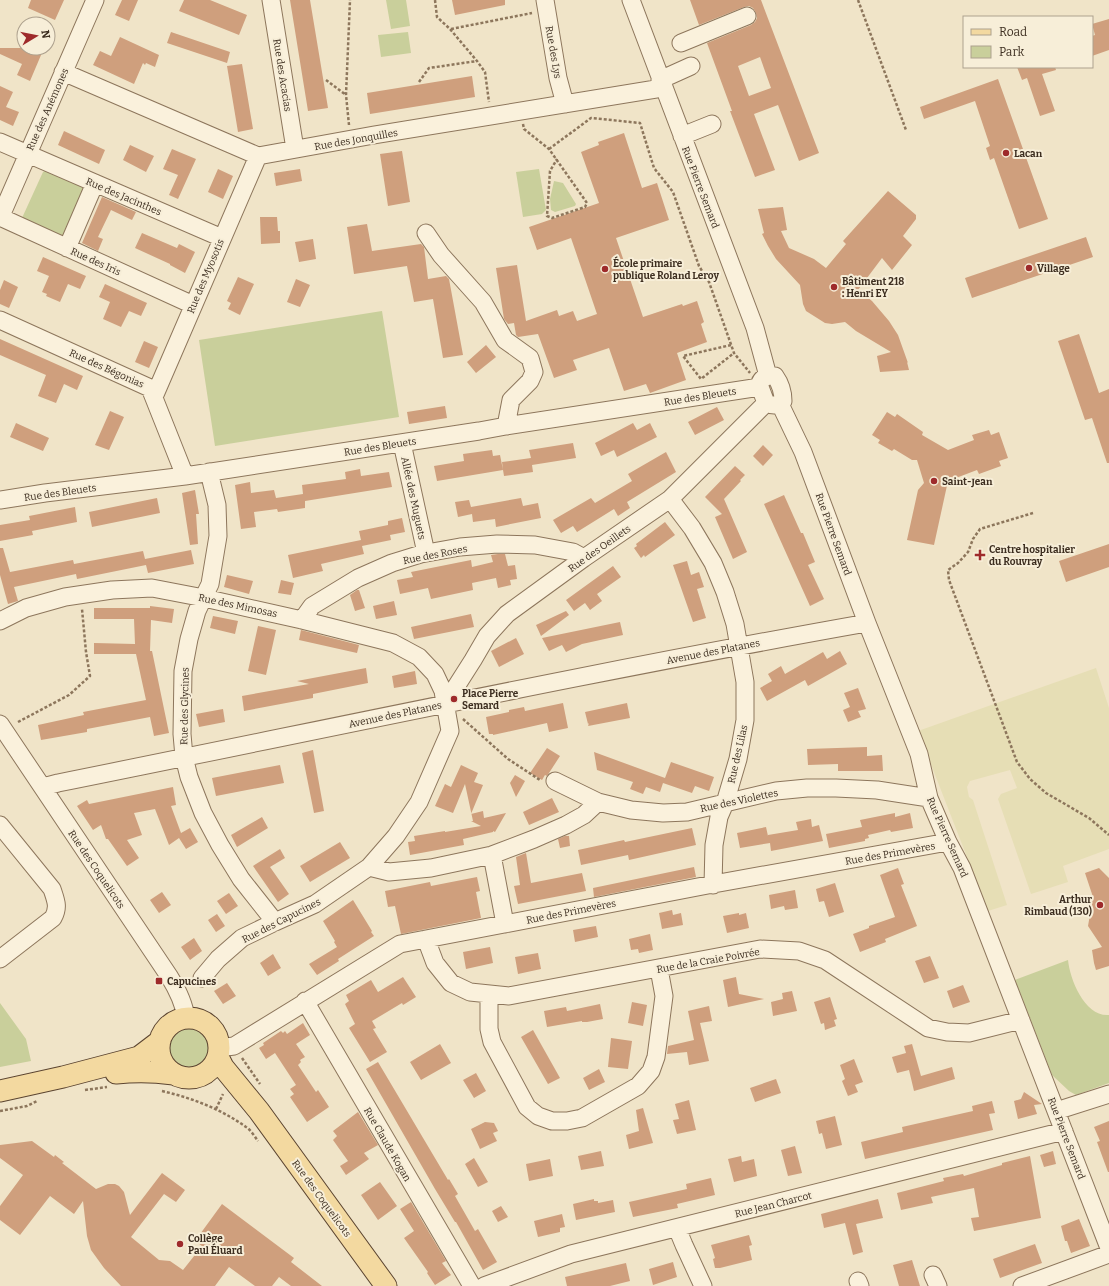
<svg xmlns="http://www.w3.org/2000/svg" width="1109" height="1286" font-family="Bitter,serif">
<rect width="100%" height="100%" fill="#f0e4c8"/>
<path fill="#e6deb5" d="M1096,668L1109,708V849L1063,866L1068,882L1031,894L998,799L1001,794L1017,788L1010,770L970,781L967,787L969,797L973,800L1007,905L988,911L918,731Z"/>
<path fill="#c9cf9b" d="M386,0H406L410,26L391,29Z
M408,32L411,53L381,57L378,35Z
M539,169L546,210L542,214L523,217L516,172Z
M46,170L86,188L65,239L22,221V218L43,172Z
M554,181L563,183L576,204L575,206L555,212L551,210L550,199Z
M382,311L399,417L215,446L199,340Z
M1068,960C1070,980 1085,1017 1109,1015V1083L1076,1095L1069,1091L1052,1075L1015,980Z
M0,1003L26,1039L31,1061L0,1067Z
M167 1048a22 22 0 1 1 44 0a22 22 0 1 1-44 0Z"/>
<path fill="#cf9f7d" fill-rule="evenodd" d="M31,0H64L55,20L28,8Z
M122,0H138L129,21L115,15Z
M184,0H210L247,15L239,35L179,11Z
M290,0H310L328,108L308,111Z
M452,0H505V5L455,15Z
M690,0H761L819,153L799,161L778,105L754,114L775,170L755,177L730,111H732L707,43L751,25L755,22L757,18L756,13L753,8L749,6L744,7L699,25ZM760,57L771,88L749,96L738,66Z
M1109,19V50L1092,56V36L1095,35L1092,24Z
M171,32L230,52L227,63L167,43Z
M120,37L159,55L155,67L146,63L145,65L143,63L134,84L93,65L100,51L111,56Z
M0,48H44L30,81L17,75L22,64L0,54Z
M242,64L253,129L238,132L227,66Z
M1017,67H1055L1056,70L1042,74L1055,111L1040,116L1027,78L1022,80Z
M472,76L475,97L370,114L367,93Z
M998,79L1048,219L1019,229L994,158L990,160L986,148L990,146L975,101L924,119L920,107Z
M0,86L13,92L6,107L19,112L13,126L0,120Z
M64,131L105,150L99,164L58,145Z
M624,133L642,188L657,183L669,220L616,238L643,317L682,304L683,306L697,301L704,322L701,324L707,342L677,353L686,380L650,393L646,384L624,391L609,348L573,360L577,370L554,378L538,334L518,337L516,335L514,323L508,324L504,319L496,268L517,265L526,321L557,310L559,316L573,311L577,321L597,314L571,238L537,250L529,227L599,203L581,152L599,145L598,142Z
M130,145L154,156L146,172L123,160Z
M172,149L196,159L178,199L169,195L178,175L163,169Z
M402,151L410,202L388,206L380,154Z
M218,169L233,176L223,199L208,192Z
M300,169L302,181L276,186L274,173Z
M888,191L916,215V219L903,236L912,245L892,270L882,258L858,290L872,301L889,321L898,335L908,363L907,362L909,370L880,372L877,356L891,352L856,331L845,322L832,324L825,323L806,311L803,304L800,285L776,259L768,246L762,234L764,233L758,209L783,207L787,230L781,231L789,248L814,259L826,268L846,244L843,241Z
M102,197L136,212L132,220L111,210L98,237L103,239L98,251L82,243Z
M260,217H277L278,231H280V243L261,244Z
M367,224L372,251L421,244L424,247L428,279L446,276L449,279L463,355L443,358L433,299L414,302L407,266L354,274L347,227Z
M142,233L177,248L179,244L195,252L185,273L170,265V264L135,248Z
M1086,237L1093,257L972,298L965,278Z
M313,239L316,259L299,262L295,242Z
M43,257L86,276L80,289L68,284L60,302L46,296L47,294L42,292L49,276L37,271Z
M238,277L254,284L240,315L228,309L231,303L227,301Z
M296,279L310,285L300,307L287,302Z
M4,280L18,287L9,308L0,304V290Z
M105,284L147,303L141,316L129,311L121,327L103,319L110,302L99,297Z
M1079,334L1099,393L1109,389V463H1107L1092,418L1085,420L1058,341Z
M0,339L83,376L77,390L64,384L56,403L38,396L46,375L0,355Z
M144,341L158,347L149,368L135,362Z
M486,345L496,357L476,373L467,362Z
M445,406L447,418L409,424L407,412Z
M717,407L724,420L695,435L688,422Z
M110,411L124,417L109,450L95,445Z
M887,412L895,417L897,414L923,432L922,435L948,450L974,440L972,435L989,430L991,435L999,432L1008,458L999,461L1001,466L979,474L977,470L948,481L934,545L907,540L918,490L924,483L917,460H912L894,449L892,451L878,443L880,440L872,435Z
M16,423L49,438L43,451L10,437Z
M633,423L637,430L650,423L657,437L617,457L614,450L601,456L595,443Z
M573,443L576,458L532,465L533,472L504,476L503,470L437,481L434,466L464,461L463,454L492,450L493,456L500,455L503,470L502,462L531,458L529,450Z
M763,445L773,455L763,466L753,456Z
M666,452L676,472L627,502L630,508L618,516L614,509L577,532L573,526L561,533L553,520L591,498L595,503L632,481L628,474Z
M735,466L745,475L740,480L741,481L724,499L747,552L733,559L715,517L722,514L705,497Z
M360,469L361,476L389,472L392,487L305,501V508L278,512L277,509L254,512L256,527L241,529L235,485L250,482L251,493L274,490L276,498L303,494L302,485L346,479L345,472Z
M195,490L199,514H196L198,544L190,545L182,493Z
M784,495L801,533H803L815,562L808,565L824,599L810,606L764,504Z
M157,498L160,513L92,527L89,512Z
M521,498L523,506L538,503L541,518L496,527L495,519L473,522L472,514L458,517L455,502L469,500L471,507Z
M75,507L77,522L32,531L33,535L0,541V525L30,520L29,516Z
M402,518L405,532L390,535L391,540L362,546L364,554L321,564L323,571L293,578L288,555L361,540L359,531L388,525V521Z
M665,522L675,535L645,557L644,555L641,558L634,548L637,546L636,544Z
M1109,544V567L1066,582L1059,561Z
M0,548H3L10,572L73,560L74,564L143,551L145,559L191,550L194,564L148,573L146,565L77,579L76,574L14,587L18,601L8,604L0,575Z
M498,554H505L508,566L515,565L517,579L510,580L511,585L498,588L496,578L472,583L473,590L431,599L428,588L400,594L397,580L413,577L411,572L471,560L472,567L493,562L491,555Z
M687,561L691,575L699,572L704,587L697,589L706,618L693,622L673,565Z
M613,566L621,577L597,594L602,601L590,610L585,603L574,611L566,600Z
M227,575L253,581L249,594L224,587Z
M281,580L294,583L291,595L278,593Z
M357,590H359L365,608L355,611L350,595Z
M394,601L397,615L376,619L373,606Z
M150,606L174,609L172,623L151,620L150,651H152L169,733L154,736L150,717L87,729V732L41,740L38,725L84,715L83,712L146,700L136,654H94V643L135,644L134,619H94V608H150Z
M566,611L569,615L541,636L536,625Z
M471,614L474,627L414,639L411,627Z
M213,616L238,621L235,634L210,628Z
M620,622L623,635L582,644L566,652L562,645L549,651L542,638Z
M258,626L276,630L266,675L248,671Z
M301,630L359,645L357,653L299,640Z
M516,638L524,654L499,667L491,651Z
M840,651L847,664L808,686L805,680L767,701L760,688L772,681L768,674L781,666L785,674L823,652L827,659Z
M366,668L368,683L313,694V698L244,711L242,696L309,684L297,681Z
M415,671L417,684L394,688L392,676Z
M858,688L866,709L858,711L861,717L848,722L843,710L850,707L844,693Z
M563,703L568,728L549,732L547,723L493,735V734H489L486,717L509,712V710L524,707L525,711Z
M627,703L630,718L588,726L589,723L588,724L585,712Z
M223,709L225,722L199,727L196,714Z
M867,747V756L882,755L883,771H838V764L808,765L807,749Z
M547,748L560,756L549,773L547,776L545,775L542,780L530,773Z
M313,750L324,811L314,813L302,753Z
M594,752L665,778L671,762L714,777L709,791L695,786L692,793L663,783L660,792L646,787L643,794L630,789L633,782L597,770Z
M280,765L284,783L216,796L212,778Z
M461,765L478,773L474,782L483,785L471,814L483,811L484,818L506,813L495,832L493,831V832L463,839L464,845L410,855L408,842L415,841L414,836L445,831V832L481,826L471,821H473L465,784L453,813L435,806L445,784L451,787Z
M515,775L525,781L516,797L510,783Z
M173,787L176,805L171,806L181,833L190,828L198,842L186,849L179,838L169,845L155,809L134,813L142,835L127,840L139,858L127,866L108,839H106L101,825L93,830L77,806L87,800L89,804Z
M552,798L559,812L529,825L523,812Z
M895,813V817L910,813L913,828L891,832L890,830L868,835L869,838L865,839V841L829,848L826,834L862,827L860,820Z
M262,817L268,828L237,847L231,835Z
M811,819L812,827L819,825L823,841L771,851L770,843L740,848L737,833L766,827L768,836V835L798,830L796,822Z
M692,828L696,845L629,860L628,855L581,865L578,850L624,840L625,842Z
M565,836H569L570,846L560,848L558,839Z
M340,842L350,858L310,882L300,866Z
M280,849L285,858L270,867L289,894L278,902L253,866Z
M526,853L531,883L582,873L586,891L518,904L514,886L520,885L516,857Z
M694,867L696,877L594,897L593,888Z
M898,868L904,884L901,885L917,926L885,939L886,942L860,952L853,934L869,928V926L895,917L880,875Z
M1099,868L1109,878V966L1096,970L1094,963L1092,950L1102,947L1088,926L1093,897L1085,873Z
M477,877L480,891L476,892L481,918L401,934L395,906L388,907L385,891L430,882L431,886Z
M835,883L844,912L829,917L824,901L819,902L816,889Z
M795,890L798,908L785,910L784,906L771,909L769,895Z
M162,892L171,905L159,913L150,900Z
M229,893L238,906L226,914L217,901Z
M353,900L372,931L371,932L374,936L338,959L339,961L317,975L309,964L337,947L334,942L335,941L323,921Z
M672,910L673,915L681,913L683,925L662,929L659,913Z
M739,913V915L746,913L749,928L727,933L723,916Z
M217,914L225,926L216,932L208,920Z
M596,926L598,937L575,942L573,930Z
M650,934L653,950L639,953L638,949L631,950L629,939Z
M194,938L202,951L190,960L181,947Z
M490,947L493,963L466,969L463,952Z
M538,953L541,969L518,974L515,957Z
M273,954L281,968L268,976L260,963Z
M930,956L939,978L924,983L915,961Z
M403,977L416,997L403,1005L402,1003L372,1021L376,1028L373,1029L387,1052L370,1062L349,1028L355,1024L345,1004L349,1001L346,995L371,980L378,992Z
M736,977L739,994L764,999L728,1007L723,980Z
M227,983L236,996L223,1004L214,991Z
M963,985L970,1002L953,1008L947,991Z
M792,991L797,1011L773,1016L771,1002L783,999L782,993Z
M830,997L837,1019L834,1020L836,1026L825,1030L824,1023L821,1024L814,1002Z
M632,1002L647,1005L643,1026L628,1023Z
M600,1004L603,1019L587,1022H582V1021L547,1027L544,1011L566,1007L567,1011Z
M709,1006L712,1021L700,1023L709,1061L689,1065L687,1052L667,1054L668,1046L694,1040L688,1011Z
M303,1023L310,1035L296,1044L305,1057L300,1060L301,1062L298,1065L316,1092L318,1090L329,1107L307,1122L290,1097L294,1094L290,1089L296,1085L275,1053L266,1059L259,1048L264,1045L263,1043L281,1031L283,1033L285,1031L287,1034Z
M533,1030L560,1078L548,1084L521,1037Z
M611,1038L632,1041L628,1069L608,1067Z
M440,1044L451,1063L421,1080L410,1062Z
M912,1044L921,1076L952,1067L955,1079L914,1091L909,1070L897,1073L892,1057L906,1053L904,1046Z
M854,1059L863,1082L855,1085L858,1092L848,1096L842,1081L845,1079L840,1065Z
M378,1062L448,1180L449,1179L458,1194L455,1196L475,1231L478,1229L497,1262L483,1270L456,1222H455L435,1189L366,1069Z
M599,1069L605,1082L589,1090L583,1078Z
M476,1073L486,1091L474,1098L463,1080Z
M776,1079L781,1093L755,1102L750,1088Z
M1024,1092L1042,1104L1034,1105L1037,1114L1018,1119L1014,1101L1021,1099Z
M689,1100L696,1130L677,1134L673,1120L679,1119L675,1104Z
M992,1101L995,1113L989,1114L993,1130L865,1159L861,1142L903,1132L902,1127L973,1111L972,1106Z
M643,1108L653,1143L629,1149L626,1135L639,1131L636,1110Z
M358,1112L378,1145L364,1153L369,1159L346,1175L340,1166L348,1161L333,1140L337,1136L333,1131Z
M835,1116L842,1145L826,1149L822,1133L819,1134L816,1121Z
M1109,1121V1172H1108L1097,1142L1100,1141L1094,1127Z
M485,1122L494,1123L498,1131L493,1133L497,1141L480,1149L471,1129Z
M32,1141L54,1157L55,1155L64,1162L62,1163L96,1189L108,1184H115L119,1186L124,1192L130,1215L162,1173L185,1190L176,1202L164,1194L131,1237L159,1260L170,1261L183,1270L202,1246L195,1241L222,1204L294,1258L291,1262L322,1286H291L279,1277L272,1286H255L229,1267L215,1286H121L104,1268L91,1250L87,1236L83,1201L74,1214L50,1196L20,1235L0,1220V1206L23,1175L0,1158V1145Z
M795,1146L802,1173L788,1176L781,1150Z
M601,1151L604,1166L581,1170L578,1156Z
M1053,1151L1056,1164L1044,1167L1040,1155Z
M741,1156L742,1162L754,1159L757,1176L734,1182L728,1159Z
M1030,1156L1041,1218L974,1231L971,1218L979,1217L974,1188L931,1197L933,1203L901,1210L897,1193L944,1181L943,1178L963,1174L964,1176L1002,1165V1163Z
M474,1158L488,1182L478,1187L465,1164Z
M550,1159L553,1176L529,1181L526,1164Z
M711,1178L715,1195L677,1204L678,1208L633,1217L629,1202L687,1189L686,1184Z
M380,1182L397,1206L378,1220L361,1195Z
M594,1199V1201H598V1203L613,1200L615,1212L576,1220L573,1204Z
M878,1199L883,1218L856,1224L863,1252L853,1255L845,1223L824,1228L821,1214Z
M411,1202L446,1261L442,1263L451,1275L435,1285L427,1273L428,1272L404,1238L414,1231L400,1209Z
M501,1206L508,1217L498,1222L492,1211Z
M562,1214L565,1227L560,1228V1232L538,1237L534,1221Z
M1079,1219L1090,1246L1071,1253L1067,1241H1065L1061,1226Z
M749,1235L752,1245L749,1246L752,1260L720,1268H715L713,1259L715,1258L711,1245Z
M1035,1244L1042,1263L1000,1278L993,1259Z
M912,1260L920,1286H899L893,1265Z
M673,1262L677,1277L653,1285L649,1269Z
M626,1263L630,1281L610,1286H567L565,1277Z"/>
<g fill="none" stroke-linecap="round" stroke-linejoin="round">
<defs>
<path id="minor" d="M271,0L295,149
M545,0L558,78L565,104
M631,0L755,328L768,376
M681,43L747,16
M63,72L258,156L374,135L656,89L663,87
M660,80L691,66
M682,136L712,124
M0,142L222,238
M0,217L193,305
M0,218L95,0
M426,233L441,255L483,302L505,340L530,358L534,372L530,381L511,400L506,426
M67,248L95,183
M0,320L150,388L185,476
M768,376H775C780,383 783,392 783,401C777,406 773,406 766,403L760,387C759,381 763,378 768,376Z
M154,397L258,156
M780,404L803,452L867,623L919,754L929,798L948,842L962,868L1109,1248
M402,443L426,553
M209,472L217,505L218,536L210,584L197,611L189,639L183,671L182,734L184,757L189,777L203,813L220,845L241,879L275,922
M670,499L692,528L713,563L725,592L735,624L745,682V720L738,759L725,803L719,817L714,845L713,885
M0,500L45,493L185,476L479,431L506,426L760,387
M302,620L312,606L358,578L392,563L421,554L460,547L497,544L535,545L573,552L584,558
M0,621L26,608L65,597L112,590L152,588L204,598L302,620L393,643L419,657L435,674L443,691L450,731L419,802L396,836L369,867L315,904L275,922L242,938L218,959L202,978
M445,704L473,660L487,636L507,614L584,558L670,499L766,403
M0,724L169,976C177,989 184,1002 186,1018
M555,781L598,802L631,810L663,813L687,812L776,791L807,788H836L877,790L929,798
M43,787L58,783C327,729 596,671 867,623
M0,825L52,889C56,901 59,907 53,918L0,959
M492,855L505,924
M369,867L389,872L431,868L492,855L534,839L566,825L584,815L598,802
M426,939L435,963L451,983L470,992L509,996L760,949L799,951L825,960L928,1028L947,1032L969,1033L1021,1020
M489,994V1029L492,1042L527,1107L538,1116L552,1121H567L582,1118L638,1086L651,1071L656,1057L664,996L659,969
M305,1001L472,1286
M219,1048L234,1046L400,944L708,885L948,842
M1056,1111L1109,1094
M677,1228L684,1245L703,1286
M933,1275L938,1286
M858,1281L860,1286
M484,1286L571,1254L1064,1131
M1022,1286L1109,1254"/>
<path id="major" d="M159 1048a30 30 0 1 1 60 0a30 30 0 1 1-60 0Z
M218,1057L223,1067L259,1111L386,1286
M116,1073C135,1071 153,1071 172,1074
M0,1091L63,1077L139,1057L160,1041"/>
</defs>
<use href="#minor" stroke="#8d765c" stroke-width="19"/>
<use href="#major" stroke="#5b4430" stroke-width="23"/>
<path stroke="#8d765c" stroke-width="2.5" stroke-dasharray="3 2" stroke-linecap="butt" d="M435,0L437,17L450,29L477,61L485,72L489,102
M858,0L906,130
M451,29L532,13
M326,80L346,95
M419,82L429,68L477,61
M523,124L524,129L549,149L587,203L585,207L552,218L547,216L550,171L557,159
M349,125L346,95L350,0
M549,149L591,118L640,123L654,168L673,192L699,266L709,282L734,353L750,373
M731,345L683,356L701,379L734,353
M1033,513L980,529L973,539L968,552L958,563L948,570L949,580L1017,762L1030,779L1046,793L1089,818L1109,835
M463,719L508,759L540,780
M18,722L69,695L90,676L86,652L82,609
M242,1058L260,1084
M85,1090L107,1087
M162,1091C192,1098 221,1109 246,1127C251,1130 255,1137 258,1141
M216,1109L223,1094
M0,1111L27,1106L37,1101"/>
<use href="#minor" stroke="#faf1dc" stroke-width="17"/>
<use href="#major" stroke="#f3d9a0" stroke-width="21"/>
</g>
<g fill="#9e2a2b" stroke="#f7eed8" stroke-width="1.5">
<circle cx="1006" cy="153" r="4"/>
<circle cx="1029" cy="268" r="4"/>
<circle cx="605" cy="269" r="4"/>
<circle cx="834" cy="287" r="4"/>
<circle cx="934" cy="481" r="4"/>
<path d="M978 549h4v4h4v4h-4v4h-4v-4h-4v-4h4z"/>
<circle cx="454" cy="699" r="4"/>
<circle cx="1100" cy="905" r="4"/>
<rect x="155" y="977" width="8" height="8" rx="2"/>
<circle cx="180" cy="1244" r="4"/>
</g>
<g text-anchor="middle" stroke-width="4" stroke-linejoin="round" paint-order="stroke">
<g font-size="10" fill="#3d2e20" stroke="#f7eed8">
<text transform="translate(554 52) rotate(80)" y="4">Rue des Lys</text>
<text transform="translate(283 75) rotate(81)" y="4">Rue des Acacias</text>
<text transform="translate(47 109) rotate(-66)" y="4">Rue des Anémones</text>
<text transform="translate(356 139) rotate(-10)" y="4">Rue des Jonquilles</text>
<text transform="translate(701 187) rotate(69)" y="4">Rue Pierre Semard</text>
<text transform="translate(124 196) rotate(23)" y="4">Rue des Jacinthes</text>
<text transform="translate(96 261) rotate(24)" y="4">Rue des Iris</text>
<text transform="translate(205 276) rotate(-67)" y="4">Rue des Myosotis</text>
<text transform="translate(107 368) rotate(24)" y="4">Rue des Bégonias</text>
<text transform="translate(700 396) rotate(-9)" y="4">Rue des Bleuets</text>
<text transform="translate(380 446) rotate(-9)" y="4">Rue des Bleuets</text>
<text transform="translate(60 492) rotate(-8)" y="4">Rue des Bleuets</text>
<text transform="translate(414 498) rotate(78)" y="4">Allée des Muguets</text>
<text transform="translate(834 534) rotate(70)" y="4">Rue Pierre Semard</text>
<text transform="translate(599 548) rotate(-35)" y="4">Rue des Oeillets</text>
<text transform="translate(435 554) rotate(-11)" y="4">Rue des Roses</text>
<text transform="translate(238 605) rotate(12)" y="4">Rue des Mimosas</text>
<text transform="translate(713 651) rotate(-11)" y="4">Avenue des Platanes</text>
<text transform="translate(184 706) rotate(-89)" y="4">Rue des Glycines</text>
<text transform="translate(395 714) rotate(-12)" y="4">Avenue des Platanes</text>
<text transform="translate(737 754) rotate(-77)" y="4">Rue des Lilas</text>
<text transform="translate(739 800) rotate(-12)" y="4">Rue des Violettes</text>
<text transform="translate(948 837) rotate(66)" y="4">Rue Pierre Semard</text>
<text transform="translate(890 853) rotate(-10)" y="4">Rue des Primevères</text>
<text transform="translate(97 869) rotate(56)" y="4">Rue des Coquelicots</text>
<text transform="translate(571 911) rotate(-11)" y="4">Rue des Primevères</text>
<text transform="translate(281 920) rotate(-27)" y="4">Rue des Capucines</text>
<text transform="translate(708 960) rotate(-10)" y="4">Rue de la Craie Poivrée</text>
<text transform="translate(1067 1138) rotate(69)" y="4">Rue Pierre Semard</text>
<text transform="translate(388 1144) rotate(60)" y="4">Rue Claude Kogan</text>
<text transform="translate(322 1198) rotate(54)" y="4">Rue des Coquelicots</text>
<text transform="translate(773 1204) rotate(-14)" y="4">Rue Jean Charcot</text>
</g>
<g font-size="10" font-weight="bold" fill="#3d2e20" stroke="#f7eed8" text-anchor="start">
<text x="1014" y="157">Lacan</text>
<text x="613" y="267">École primaire<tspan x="613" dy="12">publique Roland Leroy</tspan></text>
<text x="1037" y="272">Village</text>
<text x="842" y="285">Bâtiment 218<tspan x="842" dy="12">: Henri EY</tspan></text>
<text x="942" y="485">Saint-Jean</text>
<text x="989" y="553">Centre hospitalier<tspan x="989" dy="12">du Rouvray</tspan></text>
<text x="462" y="697">Place Pierre<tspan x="462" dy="12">Semard</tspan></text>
<text x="1092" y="903" text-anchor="end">Arthur<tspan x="1092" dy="12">Rimbaud (130)</tspan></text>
<text x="167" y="985">Capucines</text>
<text x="188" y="1242">Collège<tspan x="188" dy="12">Paul Éluard</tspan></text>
</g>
</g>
<rect x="963" y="16" width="130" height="52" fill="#f7eed8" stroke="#ada18e"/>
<rect x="971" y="29" width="20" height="6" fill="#f3d9a0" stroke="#ada18e"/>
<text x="999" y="36" font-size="12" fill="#3d2e20">Road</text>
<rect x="971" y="46" width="20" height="12" fill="#c9cf9b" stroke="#ada18e"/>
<text x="999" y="56" font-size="12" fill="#3d2e20">Park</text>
<g transform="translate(36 36) rotate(80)"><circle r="19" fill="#f7eed8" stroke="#ada18e"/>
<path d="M0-3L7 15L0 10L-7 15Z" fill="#9e2a2b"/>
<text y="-6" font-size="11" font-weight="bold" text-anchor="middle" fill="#3d2e20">N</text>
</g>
</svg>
